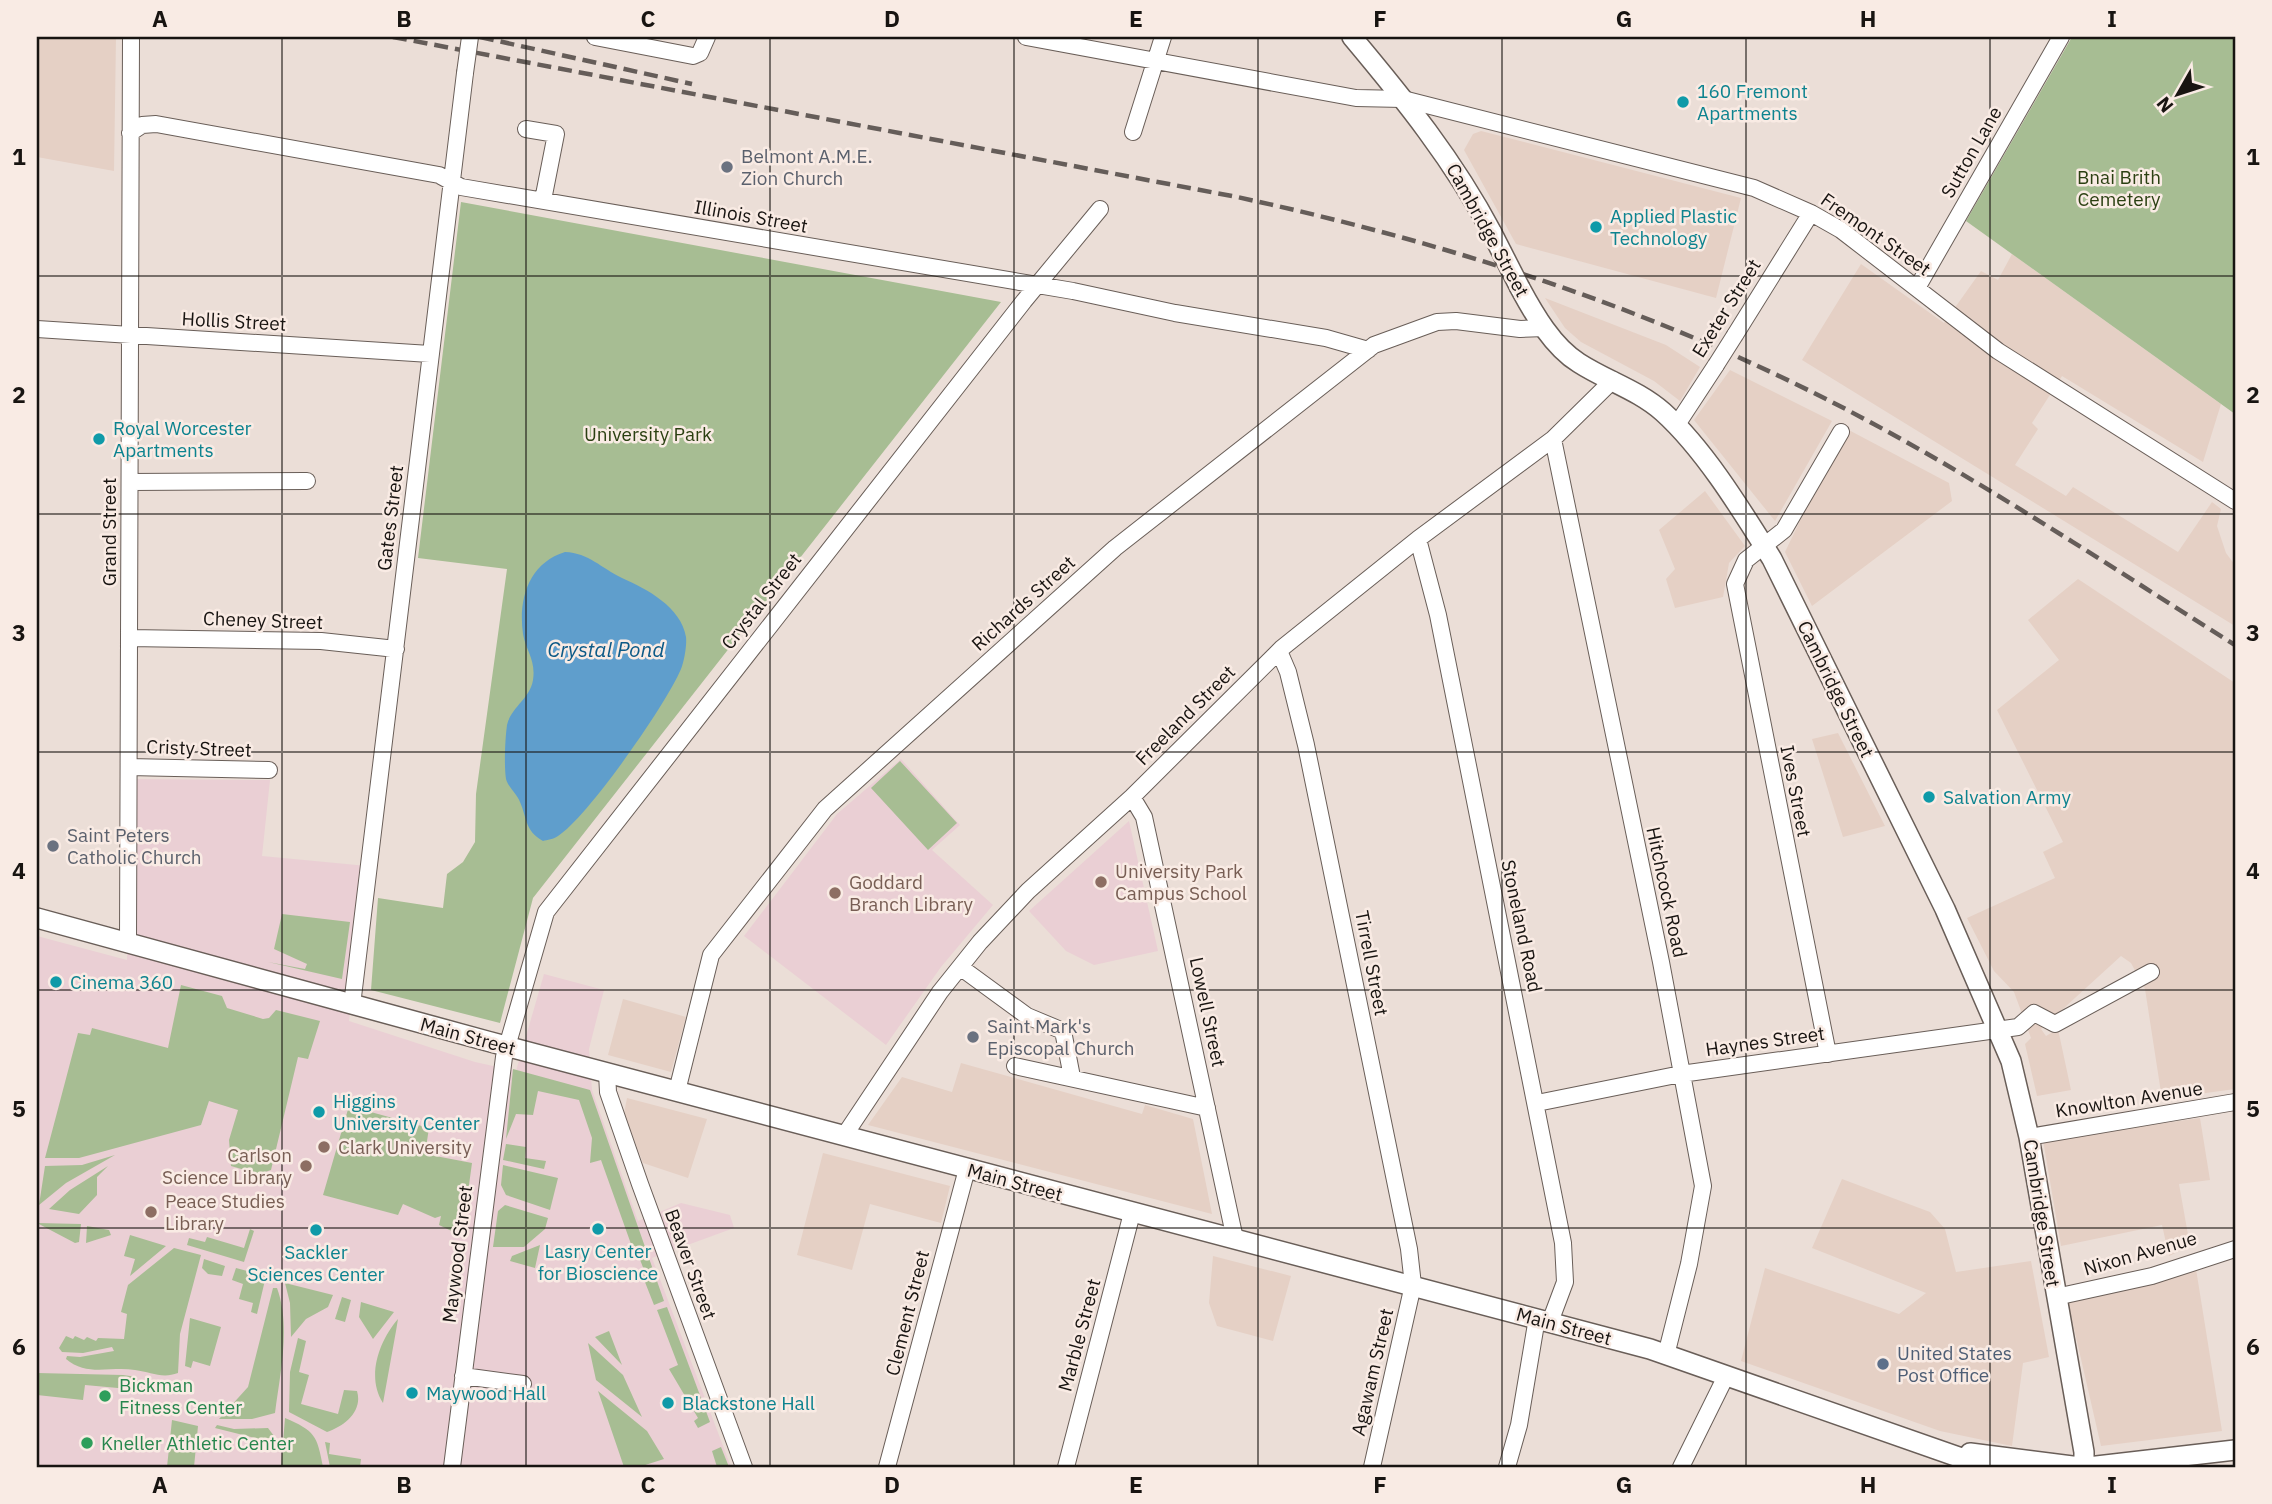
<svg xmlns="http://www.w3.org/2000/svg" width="2272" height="1504" font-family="'IBM Plex Sans',sans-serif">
<rect width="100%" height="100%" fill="#ebded7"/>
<path fill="#e5d0c5" d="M37,37H116L114,171L37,157Z
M1481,131L1741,198L1716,298L1516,244L1464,150L1473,134Z
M2012,254L2221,404L2203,462L2062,376L2032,423L2038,429L2015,465L2066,496L2073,487L2178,552L2212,502L2221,509L2217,526L2226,553L2235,565V626L1802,360L1861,264L1944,323L1981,271L1998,280Z
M1545,298L1666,345L1700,367L1680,401L1654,381L1581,342L1565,328Z
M1730,370L1832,421L1775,521L1694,420Z
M1845,428L1949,483L1952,501L1812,606L1785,552Z
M1705,491L1745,546L1729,563L1723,597L1675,608L1666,579L1675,569L1659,530Z
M2078,579L2235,683V1089L2162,1099L2145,989L2131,963L2121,956L2041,1029L2046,1036L2058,1029L2071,1090L2037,1096L2025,1044L2031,1038L2014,992L1994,971L1967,918L2055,878L2043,852L2063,842L1997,710L2059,660L2028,620Z
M1838,733L1885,826L1843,837L1812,739Z
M623,999L686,1017L671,1072L608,1055Z
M961,1063L1142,1114L1145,1105L1193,1119L1212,1214L868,1125L902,1077L952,1092Z
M627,1098L707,1119L688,1178L643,1163L624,1114Z
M2200,1118L2210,1180L2179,1184L2190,1246L2169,1256L2162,1225L2061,1246L2043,1140Z
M823,1153L950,1186L941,1223L870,1204L852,1270L797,1255Z
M1842,1179L1930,1212L1945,1229L1956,1272L2031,1261L2049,1357L2023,1363L2012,1446L1940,1431L1741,1361L1765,1268L1899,1314L1926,1293L1812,1248Z
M1213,1256L1291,1276L1273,1341L1217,1326L1209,1303Z
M2196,1269L2222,1431L2101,1446L2067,1298Z"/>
<path fill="#eacfd4" d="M901,759L960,825L932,850L993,905L941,967L886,1045L744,936L837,814Z
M130,779L270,780L262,856L367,866L349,1021L475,1062L516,1071L544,974L604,990L589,1049L592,1090L638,1221L681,1203L730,1215L734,1228L652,1258L731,1467H37V936L127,960Z
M1129,821L1158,951L1094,965L1066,951L1029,911Z"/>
<path fill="#a7bd93" d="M2072,37H2235V414L1966,221Z
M461,202L1001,302L533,898L500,1023L371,990L378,898L443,908L447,874L463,862L475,842L476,794L507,569L418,558Z
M900,761L957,823L928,850L871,788Z
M282,914L350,922L342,979L268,962L305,969L307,964L274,949Z
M181,985L222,996L227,1008L263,1019L269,1018L276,1010L320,1021L308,1059L298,1057L271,1170L259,1174L231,1166L229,1140L238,1110L209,1101L201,1125L79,1158H45L78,1033L90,1035L92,1028L168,1048Z
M513,1069L590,1090L664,1301L654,1305L641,1272L644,1270L639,1257L636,1258L601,1160L590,1163L592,1138L579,1100L538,1091L533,1115L516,1114L506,1139Z
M349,1106L429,1128L425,1154L472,1163L462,1236L439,1225L441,1216L435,1218L403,1204L398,1215L323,1195Z
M506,1144L526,1147L525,1158L546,1161L544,1169L503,1160Z
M115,1155L66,1183L39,1205L45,1166L82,1165Z
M503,1165L558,1178L550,1210L506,1195L501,1185Z
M108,1166L97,1177V1195L79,1214L49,1209L70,1190Z
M505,1205L548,1218L545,1229L524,1247H493L498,1211Z
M37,1223L81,1224L79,1242L75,1243Z
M87,1226L109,1230L111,1235L86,1243Z
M250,1229L254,1231L244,1262L187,1245L189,1238L205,1242L207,1237L244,1248Z
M130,1235L166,1246L130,1276L135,1259L124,1256Z
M540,1245L535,1268L510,1261L512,1256Z
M174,1248L201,1255L180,1334L178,1373C162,1379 151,1372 135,1370C110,1366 87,1377 66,1359L67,1356L80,1357L114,1351L112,1347L83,1353L62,1352L59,1348L66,1336L73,1339L75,1336L84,1340L87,1337L96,1341L98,1338L124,1339L127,1314L121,1312L128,1285Z
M204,1259L225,1266L222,1276L208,1274L202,1268Z
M236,1268L266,1276L257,1314L251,1312L253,1303L239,1299L243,1284L232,1280Z
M285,1283L333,1295L328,1307L306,1319L291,1337L290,1303Z
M273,1288H277C291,1326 280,1374 275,1413L252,1419H219L248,1387Z
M342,1297L351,1300L345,1322L335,1319Z
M361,1302L394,1312L373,1339L359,1317Z
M667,1307L710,1422L698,1428L694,1421L698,1418L669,1369L678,1365L657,1310Z
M190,1318L221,1327L210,1366L193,1361L191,1368L185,1366Z
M398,1319L396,1331L383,1403C366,1377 379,1341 398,1319Z
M609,1331L622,1365L595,1337Z
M298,1338L306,1341L299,1372L309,1375L301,1404L338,1414L344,1390L357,1391C363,1411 345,1426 327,1432L289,1412L290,1372Z
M588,1343L623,1375L642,1417L596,1380Z
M37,1373L123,1375L137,1377L129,1389L85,1385L83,1400L37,1395Z
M598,1391L647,1431L664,1459L639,1467H624Z
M285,1418C315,1431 317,1435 323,1467H281Z
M172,1420L198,1426L194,1467H167Z
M217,1425L234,1429L268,1428L274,1436L272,1451L262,1450L259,1439L215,1428Z
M325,1442L330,1443L329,1454L361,1459L360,1467H330Z
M721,1447L729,1467H717L712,1451Z"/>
<path fill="#5f9ecc" d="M565,552C589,553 601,568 622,578C647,589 681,607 686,637C687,645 684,662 681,669C667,703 588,817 558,836C554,839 547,840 543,841C525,831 527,818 520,802C517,794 508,787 506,779C504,765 505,740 507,725C511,707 530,699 533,680C536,660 526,651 523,634C518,599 529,563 565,552Z"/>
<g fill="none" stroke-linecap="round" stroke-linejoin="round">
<defs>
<path id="minor" d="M595,37L693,56L700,53L707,37
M1026,37L1356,98L1403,99L1754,188L1811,213L1841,230L1998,351L2235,501
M526,129L556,134L543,200
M1133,132L1163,37
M130,133L142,125L156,124L439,175L461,187L1073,291L1175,313L1326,338L1368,350
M1917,288L2061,37
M37,329L430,354
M1735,335L1811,213
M1676,426L1716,365
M1553,439L1661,962L1703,1186L1689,1264L1666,1355
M130,482L307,481
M1418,539L1438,615L1563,1243L1565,1282L1550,1322
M129,638L321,641L396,649
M1279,651L1288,672L1306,745L1409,1249L1413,1285L1372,1467
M129,767L269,770
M1132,797L1144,817L1235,1239
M128,943L131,37
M960,967L1027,1016L1063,1031L1072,1077
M352,1005L465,73
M1828,1054L1735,584L1746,560L1784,530L1841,432
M1015,1066L1207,1108
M607,1073L608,1092L640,1184L744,1467
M677,1091L711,955L825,809L1115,548L1374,345L1437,322L1456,321L1520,329L1545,328
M1537,1103L1681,1074L2018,1027L2034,1013L2055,1024L2151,972
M844,1136L940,992L980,942L1028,891L1132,797L1282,648L1418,539L1553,439L1613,380
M2029,1137L2235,1102
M2056,1297L2152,1276L2235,1249
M463,1376L523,1384
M452,1467L504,1057L546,912L1024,301L1100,209
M887,1467L967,1169
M1066,1467L1132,1213
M1507,1467L1519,1425L1537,1318
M1681,1467L1726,1376"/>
<path id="major" d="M1352,37C1404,99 1454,161 1492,233
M1520,288C1534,314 1553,347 1579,363C1607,381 1638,390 1663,412C1705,450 1742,511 1772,559L1945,909L2011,1061L2029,1137L2084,1452V1467
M37,918L487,1041L1650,1349L1987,1467
M1970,1453L2080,1467
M2088,1467L2235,1450"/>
</defs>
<use href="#minor" stroke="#695e58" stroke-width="18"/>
<use href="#major" stroke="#695e58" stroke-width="22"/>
<use href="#minor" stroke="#fff" stroke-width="16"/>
<use href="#major" stroke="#fff" stroke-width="19"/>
<path stroke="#655d59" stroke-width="4.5" stroke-dasharray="14 7" stroke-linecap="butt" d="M393,37L1237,197C1435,240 1626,300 1808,390C1956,463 2095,557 2235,645
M480,37L692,84"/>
<defs>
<path id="minor-bridge" d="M465,73L470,37
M1716,365L1735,335"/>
<path id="major-bridge" d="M1492,233L1520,288"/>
</defs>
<use href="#minor-bridge" stroke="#695e58" stroke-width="18" stroke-linecap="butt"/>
<use href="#major-bridge" stroke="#695e58" stroke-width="22" stroke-linecap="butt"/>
<use href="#minor-bridge" stroke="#fff" stroke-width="16"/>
<use href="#major-bridge" stroke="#fff" stroke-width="19"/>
</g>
<path fill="none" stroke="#181411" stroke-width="2" stroke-opacity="0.55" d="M282,37V1467M526,37V1467M770,37V1467M1014,37V1467M1258,37V1467M1502,37V1467M1746,37V1467M1990,37V1467M37,276H2235M37,514H2235M37,752H2235M37,990H2235M37,1228H2235"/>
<g fill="#0f9aa8" stroke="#f9ebe4" stroke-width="2.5">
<circle cx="1683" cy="102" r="7"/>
<circle cx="1596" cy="227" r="7"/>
<circle cx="99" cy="439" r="7"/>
<circle cx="1929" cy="797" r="7"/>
<circle cx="56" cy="982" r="7"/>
<circle cx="319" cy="1112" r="7"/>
<circle cx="598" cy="1229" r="7"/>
<circle cx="316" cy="1230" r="7"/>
<circle cx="412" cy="1393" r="7"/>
<circle cx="668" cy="1403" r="7"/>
</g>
<g fill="#6b7280" stroke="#f9ebe4" stroke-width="2.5">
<circle cx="727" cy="167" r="7"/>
<circle cx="53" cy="846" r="7"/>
<circle cx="973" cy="1037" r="7"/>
</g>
<g fill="#8d6e63" stroke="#f9ebe4" stroke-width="2.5">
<circle cx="1101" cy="882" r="7"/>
<circle cx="835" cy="893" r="7"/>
<circle cx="324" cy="1147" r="7"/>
<circle cx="306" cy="1166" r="7"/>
<circle cx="151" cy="1212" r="7"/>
</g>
<circle fill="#5c6f8a" stroke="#f9ebe4" stroke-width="2.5" cx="1883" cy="1364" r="7"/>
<g fill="#2e9e5b" stroke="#f9ebe4" stroke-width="2.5">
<circle cx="105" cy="1396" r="7"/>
<circle cx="87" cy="1443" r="7"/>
</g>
<g text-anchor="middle" stroke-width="5" stroke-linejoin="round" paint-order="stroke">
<g font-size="19" fill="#0d838f" stroke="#f9ebe4" text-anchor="start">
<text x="1697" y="98">160 Fremont<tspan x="1697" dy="22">Apartments</tspan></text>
<text x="1610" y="223">Applied Plastic<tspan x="1610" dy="22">Technology</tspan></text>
<text x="113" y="435">Royal Worcester<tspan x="113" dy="22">Apartments</tspan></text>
<text x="1943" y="804">Salvation Army</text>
<text x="70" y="989">Cinema 360</text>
<text x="333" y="1108">Higgins<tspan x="333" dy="22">University Center</tspan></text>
<text x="598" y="1258" text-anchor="middle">Lasry Center<tspan x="598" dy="22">for Bioscience</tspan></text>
<text x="316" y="1259" text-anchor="middle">Sackler<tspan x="316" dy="22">Sciences Center</tspan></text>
<text x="426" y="1400">Maywood Hall</text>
<text x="682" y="1410">Blackstone Hall</text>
</g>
<g font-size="19" fill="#181411" stroke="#f9ebe4">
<text transform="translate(1971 152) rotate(-60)" y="7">Sutton Lane</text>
<text transform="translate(751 216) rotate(10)" y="7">Illinois Street</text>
<text transform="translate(1488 230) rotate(61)" y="7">Cambridge Street</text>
<text transform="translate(1876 234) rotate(35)" y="7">Fremont Street</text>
<text transform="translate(1726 308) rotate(-58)" y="7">Exeter Street</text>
<text transform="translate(234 321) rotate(3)" y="7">Hollis Street</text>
<text transform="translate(390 518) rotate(-83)" y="7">Gates Street</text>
<text transform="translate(109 532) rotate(-90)" y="7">Grand Street</text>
<text transform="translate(761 601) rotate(-52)" y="7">Crystal Street</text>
<text transform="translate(1023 603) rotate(-42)" y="7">Richards Street</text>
<text transform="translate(263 620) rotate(2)" y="7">Cheney Street</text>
<text transform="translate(1836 689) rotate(64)" y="7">Cambridge Street</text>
<text transform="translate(1185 715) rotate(-45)" y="7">Freeland Street</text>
<text transform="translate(199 748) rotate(2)" y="7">Cristy Street</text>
<text transform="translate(1796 791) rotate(79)" y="7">Ives Street</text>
<text transform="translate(1667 892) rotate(78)" y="7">Hitchcock Road</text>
<text transform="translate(1522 926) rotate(78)" y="7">Stoneland Road</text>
<text transform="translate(1372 963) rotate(79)" y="7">Tirrell Street</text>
<text transform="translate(1208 1012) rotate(78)" y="7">Lowell Street</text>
<text transform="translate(468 1036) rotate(15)" y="7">Main Street</text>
<text transform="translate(1765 1041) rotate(-8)" y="7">Haynes Street</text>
<text transform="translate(2129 1099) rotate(-9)" y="7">Knowlton Avenue</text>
<text transform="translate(1015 1182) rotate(15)" y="7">Main Street</text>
<text transform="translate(2042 1213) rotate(81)" y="7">Cambridge Street</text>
<text transform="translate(2140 1253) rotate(-16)" y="7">Nixon Avenue</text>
<text transform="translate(457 1254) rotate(-83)" y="7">Maywood Street</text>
<text transform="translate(691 1264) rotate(70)" y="7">Beaver Street</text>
<text transform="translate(907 1313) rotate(-76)" y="7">Clement Street</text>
<text transform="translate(1564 1326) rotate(15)" y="7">Main Street</text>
<text transform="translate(1079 1335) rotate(-75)" y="7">Marble Street</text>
<text transform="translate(1372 1372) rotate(-77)" y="7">Agawam Street</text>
</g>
<g font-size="19" fill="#5b616d" stroke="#f9ebe4" text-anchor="start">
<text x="741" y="163">Belmont A.M.E.<tspan x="741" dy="22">Zion Church</tspan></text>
<text x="67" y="842">Saint Peters<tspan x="67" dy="22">Catholic Church</tspan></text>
<text x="987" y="1033">Saint Mark's<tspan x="987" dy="22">Episcopal Church</tspan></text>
</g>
<g font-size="19" fill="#2b4012" stroke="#f9ebe4">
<text x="2119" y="184">Bnai Brith<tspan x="2119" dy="22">Cemetery</tspan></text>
<text x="648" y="441">University Park</text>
</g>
<g font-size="19" fill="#785e54" stroke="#f9ebe4" text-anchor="start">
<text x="1115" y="878">University Park<tspan x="1115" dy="22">Campus School</tspan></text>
<text x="849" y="889">Goddard<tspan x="849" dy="22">Branch Library</tspan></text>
<text x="338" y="1154">Clark University</text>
<text x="292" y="1162" text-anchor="end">Carlson<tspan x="292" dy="22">Science Library</tspan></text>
<text x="165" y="1208">Peace Studies<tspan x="165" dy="22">Library</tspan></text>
</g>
<g font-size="19" fill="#4e5e75" stroke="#f9ebe4" text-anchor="start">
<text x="1897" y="1360">United States<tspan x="1897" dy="22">Post Office</tspan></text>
</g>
<g font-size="19" fill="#27864d" stroke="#f9ebe4" text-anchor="start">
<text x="119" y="1392">Bickman<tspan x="119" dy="22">Fitness Center</tspan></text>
<text x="101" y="1450">Kneller Athletic Center</text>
</g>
<g font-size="21" font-style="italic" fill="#0d5a87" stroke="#f9ebe4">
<text x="606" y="657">Crystal Pond</text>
</g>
</g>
<rect width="2272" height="1504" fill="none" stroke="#f9ebe4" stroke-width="77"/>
<g transform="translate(2178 94) rotate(231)" stroke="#f9ebe4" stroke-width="5" paint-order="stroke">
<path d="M0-5L12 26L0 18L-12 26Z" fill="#181411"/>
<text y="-10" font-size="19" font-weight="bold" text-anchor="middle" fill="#181411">N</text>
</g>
<rect x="38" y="38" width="2196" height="1428" fill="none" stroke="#181411" stroke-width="2.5"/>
<g font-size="23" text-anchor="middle" font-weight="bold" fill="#181411">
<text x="160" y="27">A</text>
<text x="404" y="27">B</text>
<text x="648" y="27">C</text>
<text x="892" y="27">D</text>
<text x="1136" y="27">E</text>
<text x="1380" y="27">F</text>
<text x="1624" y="27">G</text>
<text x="1868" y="27">H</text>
<text x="2112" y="27">I</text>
<text x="19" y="165">1</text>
<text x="2253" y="165">1</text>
<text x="19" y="403">2</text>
<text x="2253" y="403">2</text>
<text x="19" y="641">3</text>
<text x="2253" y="641">3</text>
<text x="19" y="879">4</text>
<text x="2253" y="879">4</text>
<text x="19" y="1117">5</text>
<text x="2253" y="1117">5</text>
<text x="19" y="1355">6</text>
<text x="2253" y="1355">6</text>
<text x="160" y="1493">A</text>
<text x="404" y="1493">B</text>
<text x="648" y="1493">C</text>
<text x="892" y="1493">D</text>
<text x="1136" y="1493">E</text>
<text x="1380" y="1493">F</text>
<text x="1624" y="1493">G</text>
<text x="1868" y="1493">H</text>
<text x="2112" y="1493">I</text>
</g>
</svg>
